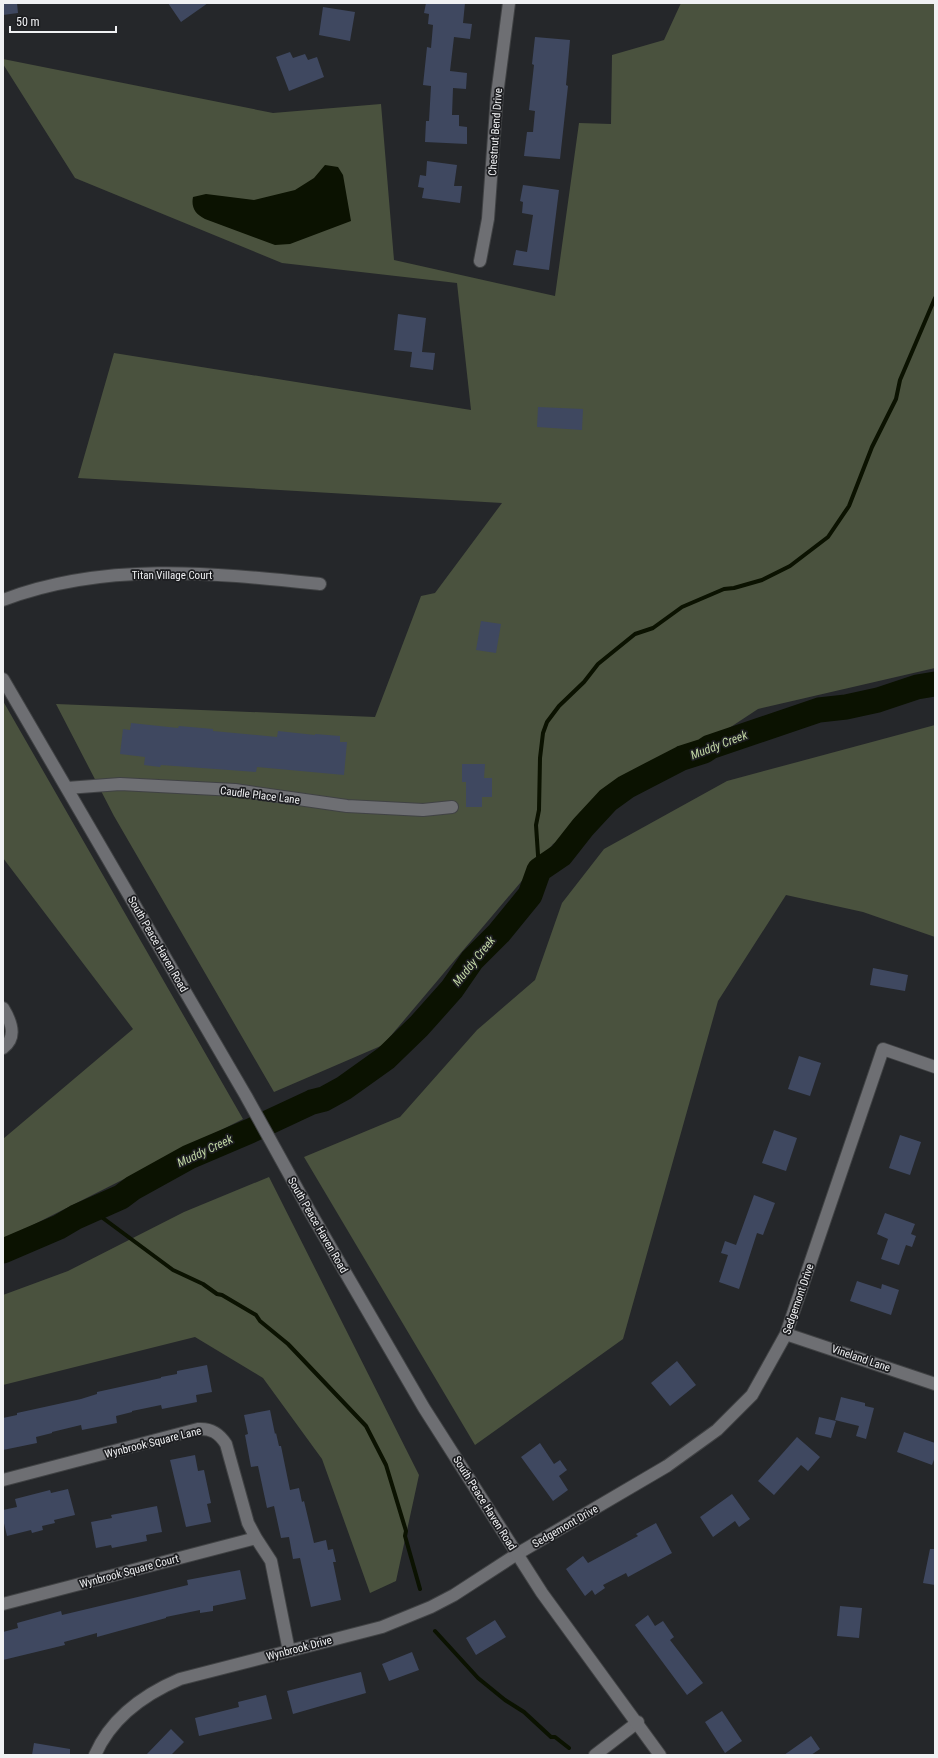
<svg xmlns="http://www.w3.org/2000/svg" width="938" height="1758" font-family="'Roboto Condensed',sans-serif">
<rect width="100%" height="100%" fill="#25272a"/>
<path fill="#4a523e" d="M681,3H935V668L758,709L553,844L383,1045L274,1092L114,816L56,704L375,717L421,596L435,593L502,503L78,478L114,353L471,410L457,283L282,263L75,178L3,64V59L273,113L381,104L394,260L555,296L579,123L611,124L612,55L664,40Z
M3,701L243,1119L15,1234L3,1239V1139L133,1029L3,858Z
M935,725V937L863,912L786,895L718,1001L623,1339L475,1445L304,1157L400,1117L477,1030L535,980L562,903L604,849L727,781Z
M269,1177L419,1475L396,1581L370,1593L322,1459L263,1378L195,1337L3,1385V1295L68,1271L184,1212Z"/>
<path fill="#0b1201" d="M325,165L338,167L343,175L351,221L290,244L275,245L205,219C195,214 191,207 193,197L206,194L254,200L295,190L314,178Z"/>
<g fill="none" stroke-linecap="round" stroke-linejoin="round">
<path stroke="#0b1201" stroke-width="4" d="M539,870L536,825L539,810L540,758L543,733L547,722L559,706L584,682L598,664L635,634L653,628L682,607L724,589L734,588L762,580L790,566L828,537L849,506L872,447L896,399L900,380L935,298
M92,1210L173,1270L203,1284L217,1294L222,1295L256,1315L260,1321L288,1344L366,1426L386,1465L406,1531L405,1536L420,1589
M435,1631L478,1678L505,1700L524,1712L551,1737H555L569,1748"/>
<path stroke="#0b1201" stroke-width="25" d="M3,1251L59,1227L76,1217L121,1197L133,1188L189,1157L250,1131L312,1102L324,1099L344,1088L386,1058L419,1026L452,989L472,960L499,933L530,895L539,870L561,855L583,827L608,800L626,787L682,758L704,751L710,747L819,710L846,707L878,700L917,687L935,684"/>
</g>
<path fill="#3f4860" d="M3,3H17L18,13L3,15Z
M168,3H208L181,22Z
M426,3H465L463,23L472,24L470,39L454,37L450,71L467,73L466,89L453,88L452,115H459V126L467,127V144L425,142L426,121H429L431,86L423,85L427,47L431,48L433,25L428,24L429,14L424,13Z
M323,7L355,12L350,41L319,35Z
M535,37L570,40L566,85L568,86L560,159L524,156L527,132H533L535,111L529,110L534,65L532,64Z
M290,52L293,58L305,54L308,60L317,57L324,77L289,91L276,57Z
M427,161L457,165L454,186H462L460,203L422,198L424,188L418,187L420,175L426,176Z
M523,185L559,190L549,270L513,265L516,250L527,252L533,215L522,213L523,202L520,201Z
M398,314L426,318L422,352L435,353L433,370L410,367L412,352L394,350Z
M538,407L583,409L582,430L537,427Z
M481,621L501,624L496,653L476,650Z
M131,723L178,728L179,726L213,729V731L277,737L278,731L315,735V734L340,736V742H347L344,775L257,767L256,772L161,765L160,767L144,765L145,757L120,754L123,729L130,730Z
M462,764H485L484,778H492V797H482V807H466V782H462Z
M873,968L908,975L905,991L870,985Z
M799,1056L821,1063L810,1096L788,1089Z
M774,1130L797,1138L786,1171L762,1163Z
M900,1135L921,1142L910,1175L889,1168Z
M754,1195L775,1203L763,1235L757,1233L739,1289L719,1282L728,1255L721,1253L725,1241L736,1245Z
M885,1213L915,1224L911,1234L916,1236L912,1247L906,1245L899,1265L881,1259L888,1239L877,1234Z
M857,1281L881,1289L882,1284L899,1290L891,1315L850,1301Z
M677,1361L696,1385L670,1406L651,1383Z
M207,1365L212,1392L196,1395L197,1402L162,1409L161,1405L132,1411V1412L116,1416L117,1423L82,1430L81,1425L52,1432V1433L36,1437L37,1443L3,1450V1418L17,1415V1413L81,1399L97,1394V1392L161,1378V1377L177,1374V1371Z
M841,1397L865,1403V1406L874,1408L866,1439L856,1436L859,1426L835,1420Z
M270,1410L275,1434L276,1433L279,1446H281L290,1490L299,1488L302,1502L304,1501L314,1543L326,1540L328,1550L333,1549L336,1562H333L341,1600L311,1607L300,1558L293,1559L289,1537L281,1538L274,1506L267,1508L258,1466L251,1467L245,1435L248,1434L244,1415Z
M819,1417L836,1421L831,1438L815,1434Z
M904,1432L935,1443V1457L932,1465L897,1452Z
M797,1437L820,1457L808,1471L801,1465L774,1495L758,1481Z
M540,1443L554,1464L560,1460L567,1470L559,1476L568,1490L553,1501L521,1457Z
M195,1455L198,1471L204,1470L211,1503L207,1504L211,1522L186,1527L170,1460Z
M68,1489L75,1515L54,1520L55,1523L42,1526L43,1530L32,1533L31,1530L7,1536L3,1519V1510L17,1507L15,1499L50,1490L51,1493Z
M732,1494L750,1519L739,1527L735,1521L713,1537L700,1517Z
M157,1506L162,1532L146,1535L147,1541L112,1548L111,1545L96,1548L91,1522L112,1518L111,1515Z
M656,1523L672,1553L628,1577L626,1573L603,1585L605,1588L595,1595L592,1590L585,1596L566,1569L583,1556L588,1563L638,1536L636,1534Z
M930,1549H935V1585L923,1583Z
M240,1570L246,1599L213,1606V1611L200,1613V1610L166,1617V1618L97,1637V1633L64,1642L65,1645L3,1660V1632L18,1628L17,1623L61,1611L62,1615L188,1585L187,1580Z
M840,1606L862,1608L859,1638L837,1636Z
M648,1615L655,1626L663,1621L674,1637L670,1640L703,1683L687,1695L635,1625Z
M495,1620L506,1637L476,1655L466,1638Z
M412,1652L419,1670L389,1681L382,1664Z
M361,1672L366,1693L293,1714L287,1691Z
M266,1695L272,1719L199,1736L195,1718L239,1707L238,1702Z
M722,1711L742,1741L725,1753L705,1722Z
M171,1729L184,1742L171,1755H146Z
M811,1736L820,1749L811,1755H784Z
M34,1743L70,1749V1755H32Z"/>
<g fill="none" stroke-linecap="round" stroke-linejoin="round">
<defs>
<path id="minor" d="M480,261L488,219L497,95L509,3
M3,600C105,561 214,573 320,584
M67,788L120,784L235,790L347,806L423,810L452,807
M3,1008C11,1021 18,1037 3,1048
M786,1334L935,1384
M3,1480L198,1429C211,1428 219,1433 226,1444L248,1523L256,1538L271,1561L289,1651
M3,1604L256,1538
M95,1755C111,1718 145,1694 180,1679L382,1627L431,1607L454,1595L517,1554L667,1466L717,1430L752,1395L786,1334L883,1049L935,1067
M595,1755L638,1722"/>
<path id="secondary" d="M3,679L246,1096L309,1210L424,1408L542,1593L660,1755"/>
</defs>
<use href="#minor" stroke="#404244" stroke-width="14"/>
<use href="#secondary" stroke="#404244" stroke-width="14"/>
<use href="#minor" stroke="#6e6f73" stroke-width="12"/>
<use href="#secondary" stroke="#6e6f73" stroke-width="12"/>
</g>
<g text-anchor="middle" stroke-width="3.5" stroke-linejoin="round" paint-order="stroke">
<g font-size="11" fill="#f0f1f3" stroke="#1c1d20">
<text transform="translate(495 132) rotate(-86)" y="4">Chestnut Bend Drive</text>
<text x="172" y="579">Titan Village Court</text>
<text transform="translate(260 795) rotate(7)" y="4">Caudle Place Lane</text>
<text transform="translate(158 944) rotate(60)" y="4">South Peace Haven Road</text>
<text transform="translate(318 1225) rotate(60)" y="4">South Peace Haven Road</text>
<text transform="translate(798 1299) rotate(-71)" y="4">Sedgemont Drive</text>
<text transform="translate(861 1358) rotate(19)" y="4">Vineland Lane</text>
<text transform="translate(153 1442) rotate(-14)" y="4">Wynbrook Square Lane</text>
<text transform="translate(485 1503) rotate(58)" y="4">South Peace Haven Road</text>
<text transform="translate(565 1526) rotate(-30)" y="4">Sedgemont Drive</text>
<text transform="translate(129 1571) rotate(-15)" y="4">Wynbrook Square Court</text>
<text transform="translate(299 1648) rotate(-15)" y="4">Wynbrook Drive</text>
</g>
<g font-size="12" font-style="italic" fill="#c1d6a4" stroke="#1c1d20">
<text transform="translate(719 745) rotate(-21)" y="4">Muddy Creek</text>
<text transform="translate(474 961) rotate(-51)" y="4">Muddy Creek</text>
<text transform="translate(205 1151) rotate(-25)" y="4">Muddy Creek</text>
</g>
</g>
<rect width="938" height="1758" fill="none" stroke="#f0f1f3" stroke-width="8"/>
<path d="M10 26v6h106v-6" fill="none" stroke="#f0f1f3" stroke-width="2"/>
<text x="16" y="26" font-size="12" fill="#f0f1f3" stroke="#1c1d20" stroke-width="3" paint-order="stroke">50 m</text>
</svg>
